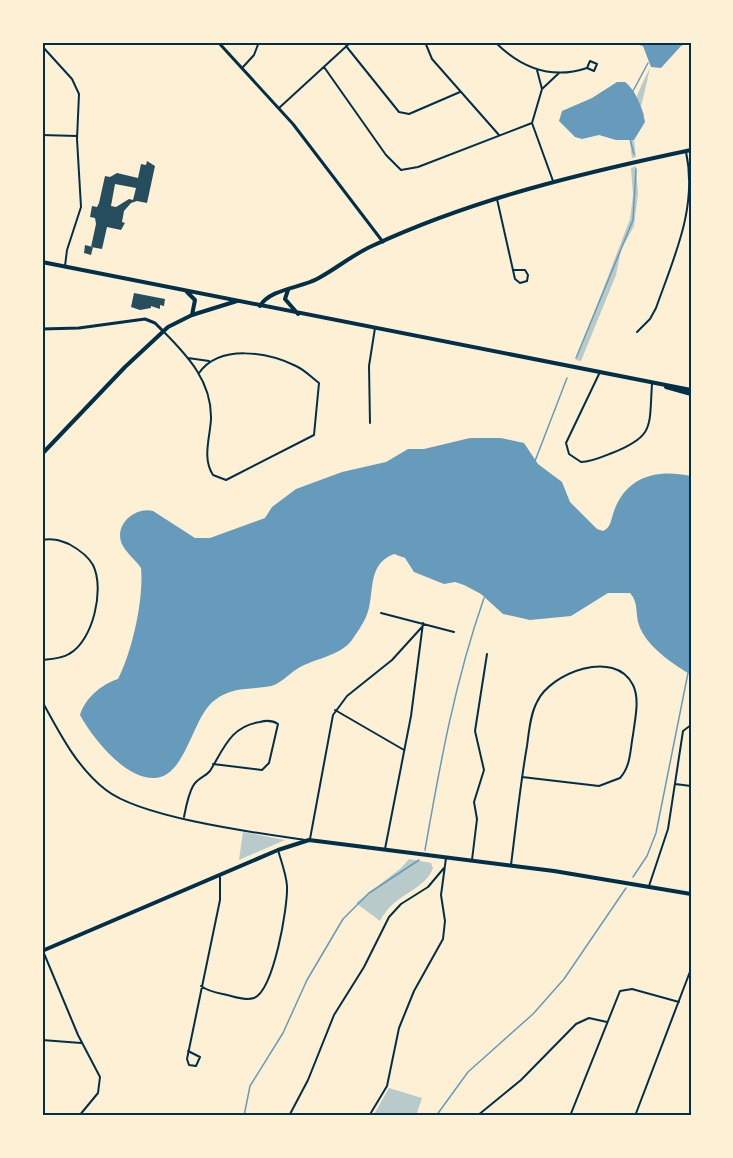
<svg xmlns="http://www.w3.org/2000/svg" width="733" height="1158" font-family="Helvetica,sans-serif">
<rect width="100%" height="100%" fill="#fdf0d5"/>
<path fill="#b9caca" d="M650,68L641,107L644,114L642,125L634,140L636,157L632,158C626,122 633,100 650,68Z
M636,166L638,193L634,226L621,250L616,275L581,361L576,360L630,219L633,195L631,168Z
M243,832L285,840L239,860Z
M409,859L431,863L433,868C423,893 396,891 380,921L356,903L401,868Z
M389,1088L422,1098L416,1116H373Z"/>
<path fill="#669bbc" d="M628,42H689L681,46L661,68L651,67L643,46Z
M617,82H625C635,89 643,109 645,122L634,140H616L599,135L582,139L575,137L559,121L562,111L592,98Z
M470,438H501L524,443L538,464L562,482L570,502L597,529L603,531C611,528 611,519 614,511C627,476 657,469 691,476V675C673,664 646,646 639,625C635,614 639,603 630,593H608L571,616L530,620L503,614L481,594L464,585L455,582L444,584L414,572L405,558L394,554C365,565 376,595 366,617C363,624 356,634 352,640C339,657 314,658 297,669C289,674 280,684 271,686C250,690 233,686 215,700C192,716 186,779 153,778C124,778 92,737 80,715C85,698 102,684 118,679C132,652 144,599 141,568C136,560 128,555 123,546C112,527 134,506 153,511L195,538H210L265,518L272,507L296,489L342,472L386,462L408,449H424Z"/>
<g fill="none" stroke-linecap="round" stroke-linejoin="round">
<path stroke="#669bbc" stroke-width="1.5" d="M633,91L648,63
M630,139L634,154
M576,358L633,220L636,169
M535,461L567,378
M425,850C440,764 455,681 484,598
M633,877L647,856L656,833L688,673
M244,1116L250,1086L283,1033L307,980L343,919L369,893L419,860
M436,1116L468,1072L533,1014L564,979L626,888"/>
</g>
<path fill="#264d5e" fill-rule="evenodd" d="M147,161L155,166L147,203L137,201L131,203L124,211L122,222L125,223L121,230L107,227L102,249L91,247L96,224L95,218L90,217L92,206L97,207L99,203L105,176L110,177L117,173L138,178L141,164L146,165ZM115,184L136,188L133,200L129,199L116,207L111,206Z
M85,245L93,247L91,255L84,253Z
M134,293L165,299L164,306L160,305V309L151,306V308L140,310L131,307Z"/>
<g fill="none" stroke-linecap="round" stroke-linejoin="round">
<path stroke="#003049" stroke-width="2" d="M425,42L432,59L499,135
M495,42C521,68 551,80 587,68L594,71L597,64L590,61L587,68
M42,46L72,79L79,94L77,139L81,207L67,250L65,266
M346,46L399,112L409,114L460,92
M243,67L254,55L259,42
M324,67L386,155L401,170L418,167L532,123
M537,70L542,89L532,123L553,181
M542,89L559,73
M279,108L351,42
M42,135L77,136
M497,199L515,279L520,283L527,281L528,275L525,270H513
M163,331C188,356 212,382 211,419C210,438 202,458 213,475L226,480L314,435L319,383C312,378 305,370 296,366C267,352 220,344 199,373
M637,332L650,319L656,308C674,257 698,207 686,152
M188,358L209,361
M599,374L566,443L569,454L581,462C591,462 602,457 612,453C655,436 649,427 652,384
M370,423L369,366L375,328
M42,540C52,538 59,540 69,544C78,549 88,556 93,565C105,589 93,641 69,654C61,659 51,659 42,660
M381,613L454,632
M42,701C59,732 77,768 106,790C142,818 257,833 305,840
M335,710L404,750
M675,784L691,786
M184,817C186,807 188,795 193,786C197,778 205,777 210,771C224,748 231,726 260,722C267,720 272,720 278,724L269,763L262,770L213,764
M310,839L333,715L347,696L392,660L422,627
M385,849L411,716L423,623
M472,860L477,819L474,802L484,770L475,731L487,654
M511,865C516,826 520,786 527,746C529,732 530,715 537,702C550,673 615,648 633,685C640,699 635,719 633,735C630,750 631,766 620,778L599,786L522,777
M649,886L668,829L683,731L691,725
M43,951L78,1035L100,1077L98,1093L79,1116
M201,986C209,992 218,993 227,995C236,997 246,1001 254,998C274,990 288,906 287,886C286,873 281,861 278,850
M42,1040L81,1043
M188,1051L200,1057L196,1066L189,1065L187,1059L220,900V876
M289,1116L308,1080L334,1015L364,967L389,917L401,904L428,887L444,868
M369,1116L387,1086L399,1028L414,991L443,939L445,921L441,895L446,858
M477,1116L521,1080L576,1024L589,1018L607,1022
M570,1116L620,991L632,989L679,1002
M635,1116L691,969"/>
<path stroke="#003049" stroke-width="3" d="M218,42L293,124L383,242
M42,329L79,328L145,319L155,323L163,331"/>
<path stroke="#003049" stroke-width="4" d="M260,306C270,289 300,288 317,279C336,269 352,255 372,246C473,199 582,173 691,150
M666,387L691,394
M42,454L125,367L168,327L192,315L237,301
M42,951L278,850L309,840L554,871L691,894"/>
<path stroke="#003049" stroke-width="4" d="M42,262L691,390
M288,290L285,299L298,314
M187,292L195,300L192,315"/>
</g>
<rect width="733" height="1158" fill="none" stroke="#fdf0d5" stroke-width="87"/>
<rect x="44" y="44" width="646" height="1070" fill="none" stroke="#003049" stroke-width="2"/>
</svg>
